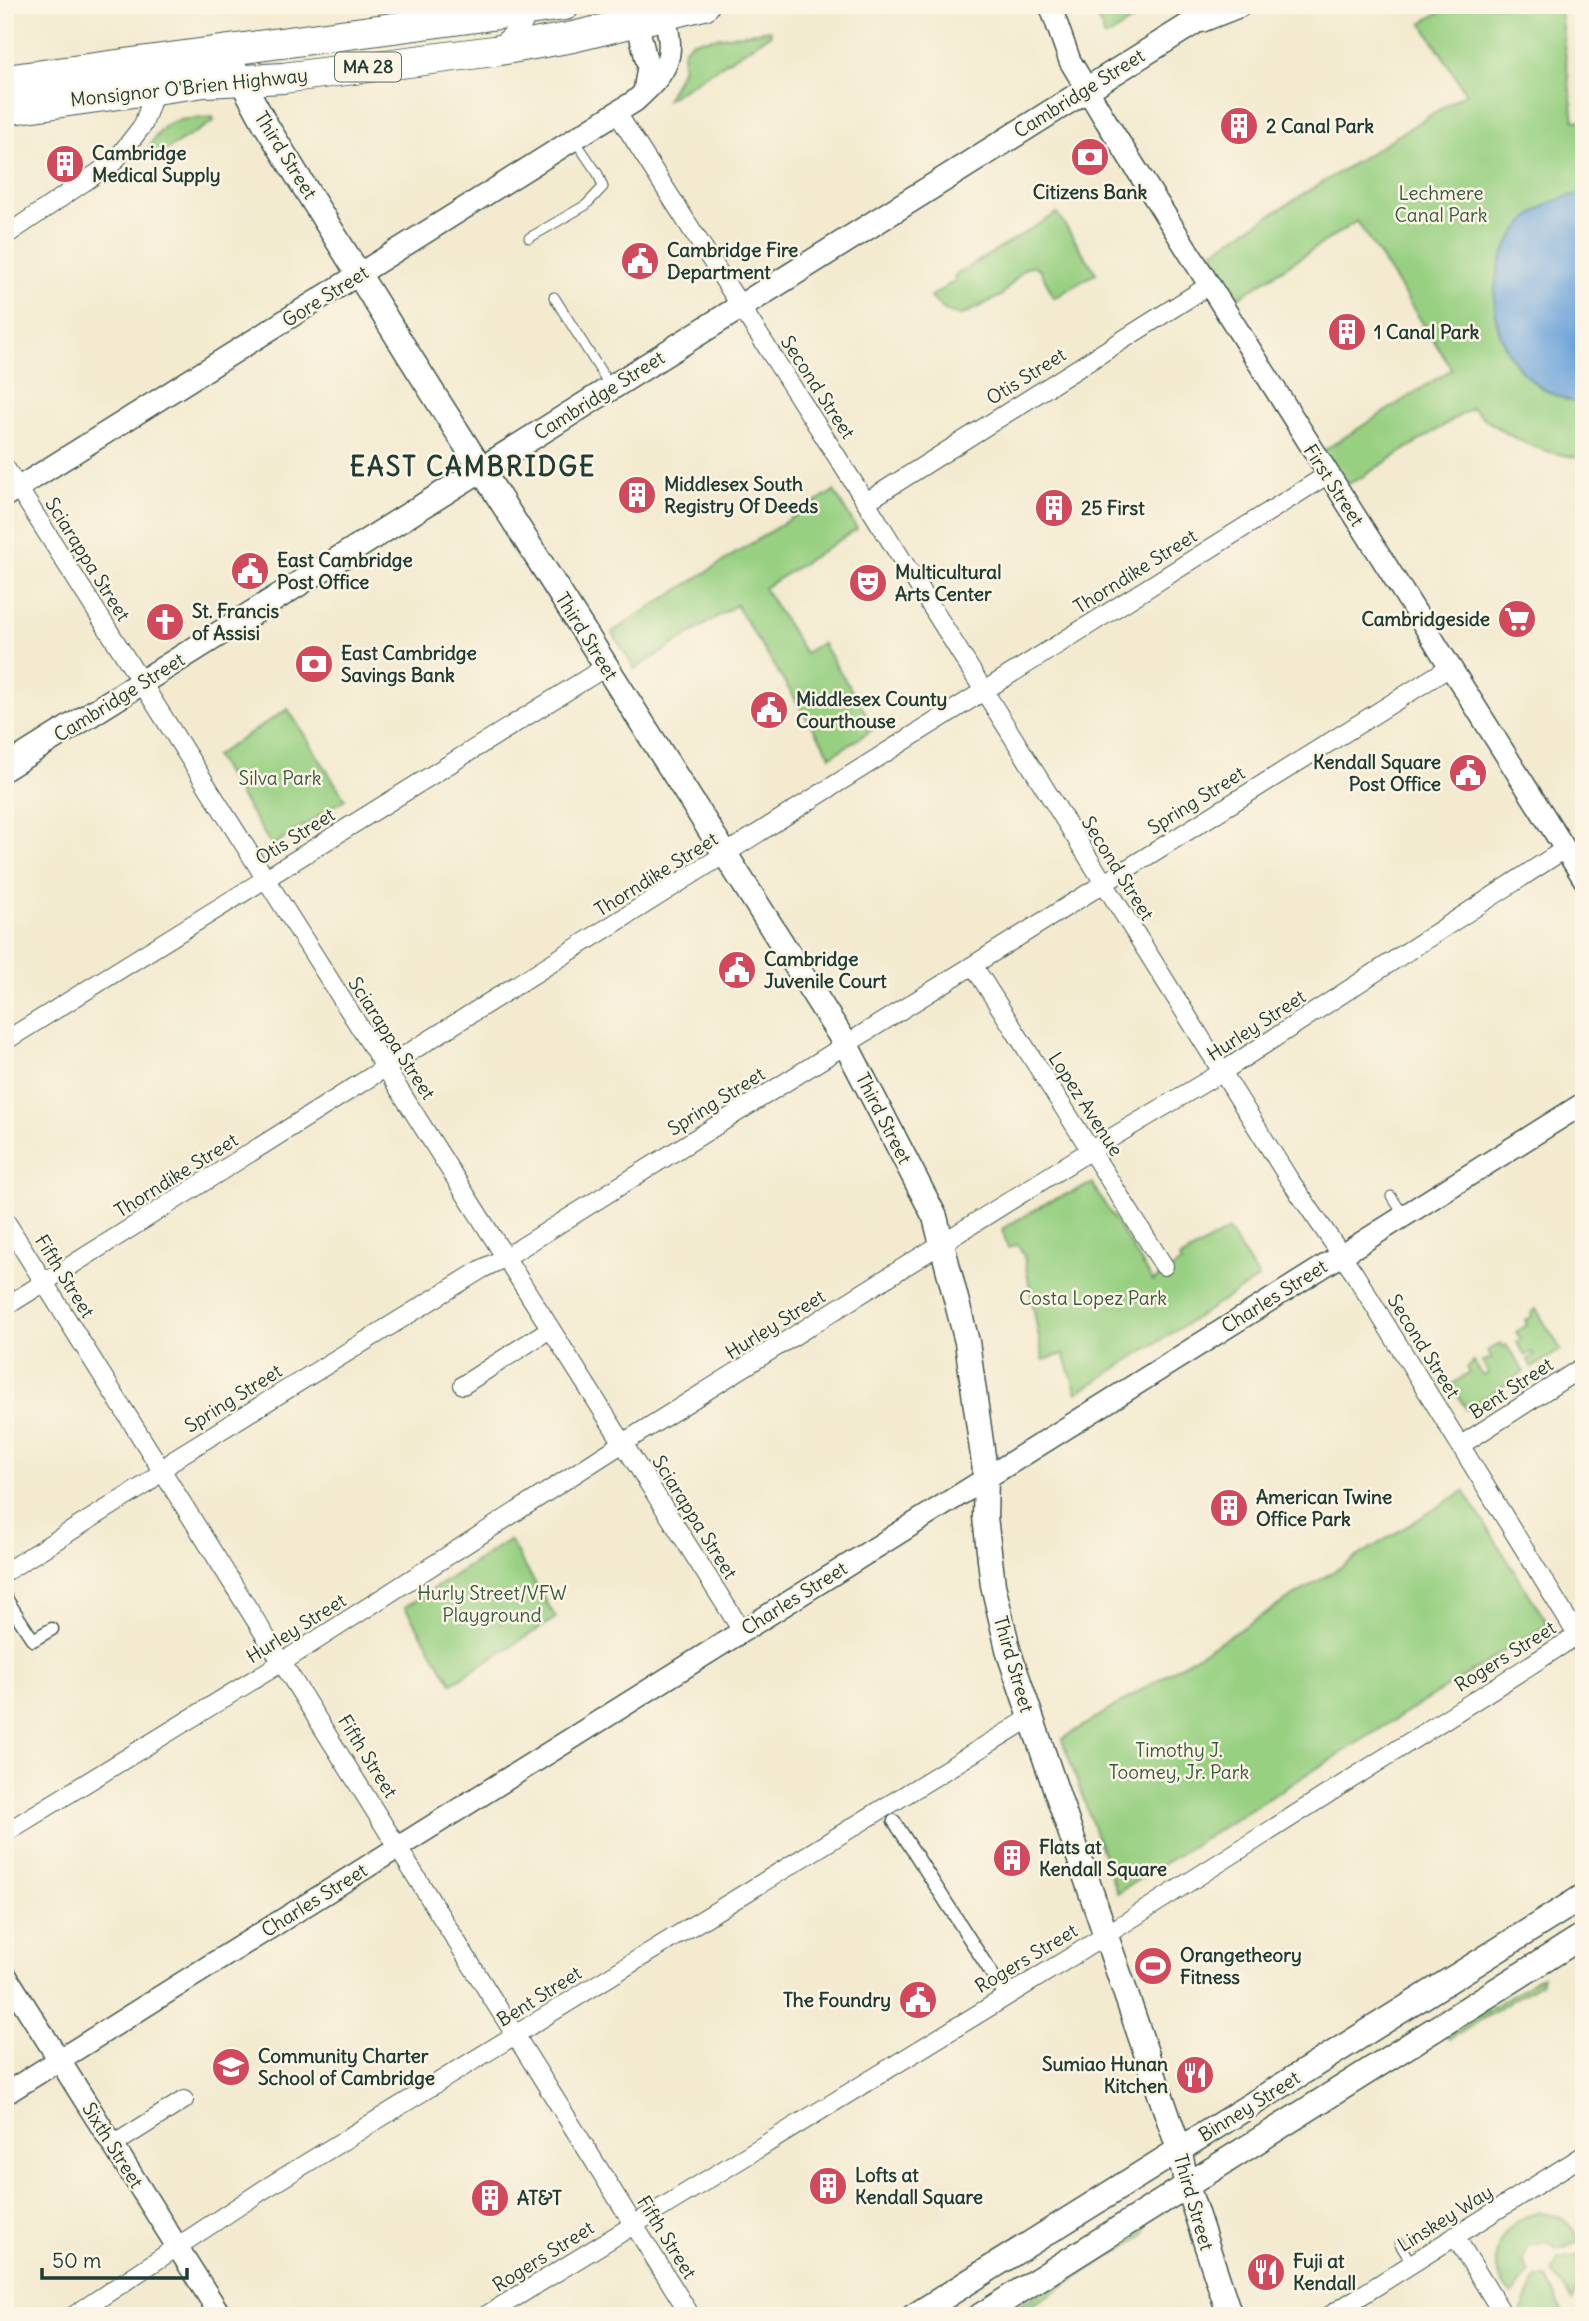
<svg xmlns="http://www.w3.org/2000/svg" width="1589" height="2321" font-family="Delius,sans-serif">
<rect width="100%" height="100%" fill="#fcf5e5"/>
<filter id="ink" filterUnits="userSpaceOnUse"><feTurbulence type="fractalNoise" baseFrequency=".0143" numOctaves="2"/><feDisplacementMap in="SourceGraphic" scale="14" xChannelSelector="R" yChannelSelector="G"/><feConvolveMatrix kernelMatrix="1 2 1 2 8 2 1 2 1" color-interpolation-filters="sRGB"/></filter>
<filter id="wash" filterUnits="userSpaceOnUse"><feTurbulence type="fractalNoise" baseFrequency=".00686" numOctaves="4" result="noise"/><feDisplacementMap in="SourceGraphic" scale="28" xChannelSelector="R" yChannelSelector="G"/><feGaussianBlur stdDeviation="1.57" result="paint"/><feColorMatrix in="noise" values="0 0 0 0 0 0 0 0 0 0 0 0 0 0 0 0 0 1.4 0 .05"/><feComposite in="paint" operator="in"/></filter>
<g filter="url(#wash)">
<rect width="100%" height="100%" fill="#f3eacf"/>
<path fill="#98d082" stroke="#5c865b" stroke-width="2" d="M1094,5H1157L1105,38Z
M1451,5H1559L1574,121L1584,120V193C1465,217 1464,382 1584,404V458C1540,454 1504,437 1472,408L1360,478L1337,489L1315,456L1452,369L1357,221L1239,297L1211,252L1466,93L1422,23Z
M770,30L771,34L666,100L682,70L684,49L693,41Z
M213,117L214,121L158,155L149,147C169,114 177,121 213,117Z
M1057,213L1096,273L1054,298L1040,269L1032,265L1024,269L1001,296L960,316L947,312L930,297L956,280L954,276Z
M834,491L857,529L764,588L805,653L822,643L875,728L831,756L736,605L635,669L612,632Z
M288,709L345,799L272,846L215,756Z
M1092,1184L1153,1281L1181,1263L1179,1259L1228,1230L1259,1278L1077,1393L1064,1354L1043,1360L1024,1256L1018,1244L1008,1248L1002,1229L1048,1202Z
M1536,1309L1561,1350L1532,1368L1528,1360L1534,1355L1532,1352L1525,1356L1517,1342L1521,1339L1516,1332L1527,1325L1525,1320L1532,1317L1531,1313Z
M1500,1343L1503,1347L1506,1345L1524,1372L1467,1410L1451,1385L1469,1373L1466,1368L1474,1362L1483,1376L1489,1373L1482,1361L1492,1359L1487,1351Z
M1464,1491L1548,1624L1117,1893L1062,1739Z
M509,1540L556,1618L452,1683L405,1607Z
M1542,1976L1540,1983L1450,2039L1446,2036Z
M1536,2212L1562,2217L1583,2241L1557,2250L1547,2242L1529,2246L1523,2261L1529,2273L1512,2295C1482,2264 1497,2226 1536,2212Z
M1146,2226L1144,2235L1015,2316L1004,2315Z
M1584,2255V2277L1572,2301L1553,2273L1559,2259Z
M648,2263L681,2316H671L641,2266Z
M1536,2278H1547L1565,2316H1523L1521,2313Z"/>
<path fill="#6ca3da" stroke="#467087" stroke-width="2" d="M1584,193V404C1465,383 1465,211 1584,193Z"/>
</g>
<g filter="url(#ink)">
<g fill="none" stroke-linecap="round" stroke-linejoin="round">
<defs>
<path id="service" d="M529,238L586,205L603,187L598,174L574,139
M554,297L610,386
M1391,1196L1404,1215
M1399,2243L1412,2264"/>
<path id="pedestrian" d="M5,1597L33,1640L52,1629
M894,1821L1001,1988"/>
<path id="minor" d="M496,49L523,24L526,5
M617,113L866,502L1289,1179L1354,1273L1584,1646
M5,236L115,161L143,125L156,88
M5,467L742,1631
M866,502L1208,286
M973,965L1164,1266
M5,1041L607,666
M5,1220L691,2316
M5,1307L1327,475
M463,1385L550,1329
M1461,1445L1584,1366
M5,1572L145,1485L179,1456L482,1269L506,1257L1450,667
M5,1833L284,1661L623,1443L1091,1150L1222,1072L1565,849
M113,2145L184,2100
M1455,2236L1504,2316
M73,2316L263,2190L1030,1718
M485,2316L1079,1952L1584,1631
M1329,2316L1584,2155"/>
<path id="tertiary" d="M1050,5L1070,61L1106,121L1584,879
M637,22L648,67L644,92
M5,496L635,101C667,72 677,58 664,15
M5,1974L221,2316
M5,2094L1584,1103"/>
<path id="secondary" d="M1201,20L1239,5
M226,52L264,122L410,357L845,1043L935,1217L967,1342L986,1478L985,1517L993,1585L1009,1653L1179,2149L1187,2186L1230,2316
M5,768L1193,23L1214,5
M914,2316L1584,1896
M980,2316L1584,1935"/>
<path id="trunk" d="M5,80L565,5
M5,110L205,82L283,78L494,51L573,37L704,5"/>
</defs>
<use href="#service" stroke="#3f574b" stroke-width="11"/>
<use href="#pedestrian" stroke="#3f574b" stroke-width="15"/>
<use href="#minor" stroke="#3f574b" stroke-width="20"/>
<use href="#tertiary" stroke="#3f574b" stroke-width="24"/>
<use href="#secondary" stroke="#3f574b" stroke-width="27"/>
<use href="#trunk" stroke="#3f574b" stroke-width="32"/>
<use href="#service" stroke="#fff" stroke-width="9"/>
<use href="#pedestrian" stroke="#fff" stroke-width="12"/>
<use href="#minor" stroke="#fff" stroke-width="18"/>
<use href="#tertiary" stroke="#fff" stroke-width="21"/>
<use href="#secondary" stroke="#fff" stroke-width="24"/>
<use href="#trunk" stroke="#fff" stroke-width="30"/>
</g>
</g>
<defs>
<symbol id="building-disc" viewBox="-11 -11 22 22"><circle r="9.5" fill="#d1495b" stroke="#fcf5e5"/><path d="M-4-6H4V6H1V3H-1V6H-4ZM-2.5-4.3h1.7v1.8h-1.7ZM.8-4.3h1.7v1.8H.8ZM-2.5-1h1.7V.8h-1.7ZM.8-1h1.7V.8H.8Z" fill="#fff"/></symbol>
<symbol id="bank-disc" viewBox="-11 -11 22 22"><circle r="9.5" fill="#d1495b" stroke="#fcf5e5"/><path d="M-6-4H6V4H-6ZM0-2.3a2.3 2.3 0 1 0 0 4.6a2.3 2.3 0 1 0 0-4.6Z" fill="#fff"/></symbol>
<symbol id="civic-disc" viewBox="-11 -11 22 22"><circle r="9.5" fill="#d1495b" stroke="#fcf5e5"/><path d="M-.6-6.5H3V-4.5H.6V-3L4-1V1h2V6H-6V1h2V-1L-.6-3ZM-1.2 2.5V6h2.4V2.5Z" fill="#fff"/></symbol>
<symbol id="theatre-disc" viewBox="-11 -11 22 22"><circle r="9.5" fill="#d1495b" stroke="#fcf5e5"/><path d="M-5-5.5Q0-4 5-5.5V0Q5 5 0 6Q-5 5-5 0ZM-3.3-2.5H-1v1.5H-3.3ZM1-2.5H3.3v1.5H1ZM-2.8 1Q0 5.5 2.8 1Z" fill="#fff"/></symbol>
<symbol id="supermarket-disc" viewBox="-11 -11 22 22"><circle r="9.5" fill="#d1495b" stroke="#fcf5e5"/><path d="M-6-5.5h2.5l.6 2H6L4.5 2H-2.5L-4.4-4H-6ZM-1.5 3.2a1.3 1.3 0 1 0 .1 0ZM3 3.2a1.3 1.3 0 1 0 .1 0Z" fill="#fff"/></symbol>
<symbol id="church-disc" viewBox="-11 -11 22 22"><circle r="9.5" fill="#d1495b" stroke="#fcf5e5"/><path d="M-1.2-6h2.4v3.5h3.3v2.4h-3.3V6h-2.4V-.1h-3.3v-2.4h3.3Z" fill="#fff"/></symbol>
<symbol id="stadium-disc" viewBox="-11 -11 22 22"><circle r="9.5" fill="#d1495b" stroke="#fcf5e5"/><path d="M0-5a6.5 5 0 1 0 0 10a6.5 5 0 1 0 0-10ZM-3.5-1.8h7v3.6h-7Z" fill="#fff"/></symbol>
<symbol id="school-disc" viewBox="-11 -11 22 22"><circle r="9.5" fill="#d1495b" stroke="#fcf5e5"/><path d="M0-5L7-2L0 1L-7-2ZM-4 1L0 2.5L4 1V4Q0 6-4 4Z" fill="#fff"/></symbol>
<symbol id="restaurant-disc" viewBox="-11 -11 22 22"><circle r="9.5" fill="#d1495b" stroke="#fcf5e5"/><path d="M-5-6h1v4h1v-4h1v4h1v-4h1v5L-1.5 .5V6h-2V.5L-5-1ZM5-6V6H3V1.5H1.5Q1.5-4 5-6Z" fill="#fff"/></symbol>
</defs>
<g fill-rule="evenodd">
<use href="#building-disc" x="1217" y="104" width="44" height="44"/>
<use href="#bank-disc" x="1068" y="135" width="44" height="44"/>
<use href="#building-disc" x="43" y="142" width="44" height="44"/>
<use href="#civic-disc" x="618" y="239" width="44" height="44"/>
<use href="#building-disc" x="1325" y="310" width="44" height="44"/>
<use href="#building-disc" x="615" y="473" width="44" height="44"/>
<use href="#building-disc" x="1032" y="486" width="44" height="44"/>
<use href="#civic-disc" x="228" y="549" width="44" height="44"/>
<use href="#theatre-disc" x="846" y="561" width="44" height="44"/>
<use href="#supermarket-disc" x="1495" y="597" width="44" height="44"/>
<use href="#church-disc" x="143" y="600" width="44" height="44"/>
<use href="#bank-disc" x="292" y="642" width="44" height="44"/>
<use href="#civic-disc" x="747" y="688" width="44" height="44"/>
<use href="#civic-disc" x="1446" y="751" width="44" height="44"/>
<use href="#civic-disc" x="715" y="948" width="44" height="44"/>
<use href="#building-disc" x="1207" y="1486" width="44" height="44"/>
<use href="#building-disc" x="990" y="1836" width="44" height="44"/>
<use href="#stadium-disc" x="1131" y="1944" width="44" height="44"/>
<use href="#civic-disc" x="896" y="1978" width="44" height="44"/>
<use href="#school-disc" x="209" y="2045" width="44" height="44"/>
<use href="#restaurant-disc" x="1173" y="2053" width="44" height="44"/>
<use href="#building-disc" x="806" y="2164" width="44" height="44"/>
<use href="#building-disc" x="468" y="2176" width="44" height="44"/>
<use href="#restaurant-disc" x="1244" y="2250" width="44" height="44"/>
</g>
<g text-anchor="middle" stroke-width="5" stroke-linejoin="round" paint-order="stroke">
<rect fill="#fcf5e5" stroke="#617469" stroke-width="2" x="335" y="52.5" width="66" height="29" rx="5"/>
<g font-size="18" font-weight="bold" fill="#1f3d34">
<text x="368" y="73">MA 28</text>
</g>
<g font-size="19" fill="#1f3d34" stroke="#fcf5e5">
<text transform="translate(189 87) rotate(-6)" y="7">Monsignor O'Brien Highway</text>
<text transform="translate(1079 93) rotate(-32)" y="7">Cambridge Street</text>
<text transform="translate(286 155) rotate(58)" y="7">Third Street</text>
<text transform="translate(325 296) rotate(-32)" y="7">Gore Street</text>
<text transform="translate(1026 376) rotate(-32)" y="7">Otis Street</text>
<text transform="translate(818 387) rotate(57)" y="7">Second Street</text>
<text transform="translate(599 395) rotate(-32)" y="7">Cambridge Street</text>
<text transform="translate(1334 485) rotate(57)" y="7">First Street</text>
<text transform="translate(88 559) rotate(58)" y="7">Sciarappa Street</text>
<text transform="translate(1135 571) rotate(-32)" y="7">Thorndike Street</text>
<text transform="translate(587 636) rotate(58)" y="7">Third Street</text>
<text transform="translate(119 697) rotate(-32)" y="7">Cambridge Street</text>
<text transform="translate(1196 800) rotate(-32)" y="7">Spring Street</text>
<text transform="translate(295 836) rotate(-32)" y="7">Otis Street</text>
<text transform="translate(1118 868) rotate(58)" y="7">Second Street</text>
<text transform="translate(656 874) rotate(-32)" y="7">Thorndike Street</text>
<text transform="translate(1256 1025) rotate(-33)" y="7">Hurley Street</text>
<text transform="translate(392 1038) rotate(57)" y="7">Sciarappa Street</text>
<text transform="translate(716 1101) rotate(-32)" y="7">Spring Street</text>
<text transform="translate(1086 1104) rotate(57)" y="7">Lopez Avenue</text>
<text transform="translate(884 1118) rotate(63)" y="7">Third Street</text>
<text transform="translate(176 1175) rotate(-32)" y="7">Thorndike Street</text>
<text transform="translate(65 1276) rotate(58)" y="7">Fifth Street</text>
<text transform="translate(1274 1296) rotate(-32)" y="7">Charles Street</text>
<text transform="translate(775 1324) rotate(-32)" y="7">Hurley Street</text>
<text transform="translate(1424 1346) rotate(58)" y="7">Second Street</text>
<text transform="translate(1511 1388) rotate(-33)" y="7">Bent Street</text>
<text transform="translate(233 1398) rotate(-32)" y="7">Spring Street</text>
<text transform="translate(695 1517) rotate(58)" y="7">Sciarappa Street</text>
<text transform="translate(794 1598) rotate(-32)" y="7">Charles Street</text>
<text transform="translate(296 1628) rotate(-32)" y="7">Hurley Street</text>
<text transform="translate(1505 1656) rotate(-32)" y="7">Rogers Street</text>
<text transform="translate(1014 1664) rotate(74)" y="7">Third Street</text>
<text transform="translate(368 1756) rotate(58)" y="7">Fifth Street</text>
<text transform="translate(314 1900) rotate(-32)" y="7">Charles Street</text>
<text transform="translate(1026 1958) rotate(-31)" y="7">Rogers Street</text>
<text transform="translate(539 1996) rotate(-32)" y="7">Bent Street</text>
<text transform="translate(1249 2106) rotate(-32)" y="7">Binney Street</text>
<text transform="translate(113 2145) rotate(58)" y="7">Sixth Street</text>
<text transform="translate(1194 2202) rotate(74)" y="7">Third Street</text>
<text transform="translate(1445 2218) rotate(-32)" y="7">Linskey Way</text>
<text transform="translate(667 2237) rotate(58)" y="7">Fifth Street</text>
<text transform="translate(543 2256) rotate(-32)" y="7">Rogers Street</text>
</g>
<g font-size="19" font-weight="bold" fill="#1f3d34" stroke="#fcf5e5" text-anchor="start">
<text x="1266" y="133">2 Canal Park</text>
<text x="92" y="160">Cambridge<tspan x="92" dy="22">Medical Supply</tspan></text>
<text x="1090" y="199" text-anchor="middle">Citizens Bank</text>
<text x="667" y="257">Cambridge Fire<tspan x="667" dy="22">Department</tspan></text>
<text x="1374" y="339">1 Canal Park</text>
<text x="664" y="491">Middlesex South<tspan x="664" dy="22">Registry Of Deeds</tspan></text>
<text x="1081" y="515">25 First</text>
<text x="277" y="567">East Cambridge<tspan x="277" dy="22">Post Office</tspan></text>
<text x="895" y="579">Multicultural<tspan x="895" dy="22">Arts Center</tspan></text>
<text x="192" y="618">St. Francis<tspan x="192" dy="22">of Assisi</tspan></text>
<text x="1490" y="626" text-anchor="end">Cambridgeside</text>
<text x="341" y="660">East Cambridge<tspan x="341" dy="22">Savings Bank</tspan></text>
<text x="796" y="706">Middlesex County<tspan x="796" dy="22">Courthouse</tspan></text>
<text x="1441" y="769" text-anchor="end">Kendall Square<tspan x="1441" dy="22">Post Office</tspan></text>
<text x="764" y="966">Cambridge<tspan x="764" dy="22">Juvenile Court</tspan></text>
<text x="1256" y="1504">American Twine<tspan x="1256" dy="22">Office Park</tspan></text>
<text x="1039" y="1854">Flats at<tspan x="1039" dy="22">Kendall Square</tspan></text>
<text x="1180" y="1962">Orangetheory<tspan x="1180" dy="22">Fitness</tspan></text>
<text x="891" y="2007" text-anchor="end">The Foundry</text>
<text x="258" y="2063">Community Charter<tspan x="258" dy="22">School of Cambridge</tspan></text>
<text x="1168" y="2071" text-anchor="end">Sumiao Hunan<tspan x="1168" dy="22">Kitchen</tspan></text>
<text x="855" y="2182">Lofts at<tspan x="855" dy="22">Kendall Square</tspan></text>
<text x="517" y="2205">AT&amp;T</text>
<text x="1293" y="2268">Fuji at<tspan x="1293" dy="22">Kendall</tspan></text>
</g>
<g font-size="19" fill="#375a44" stroke="#fcf5e5">
<text x="1441" y="200">Lechmere<tspan x="1441" dy="22">Canal Park</tspan></text>
<text x="280" y="785">Silva Park</text>
<text x="1093" y="1305">Costa Lopez Park</text>
<text x="492" y="1600">Hurly Street/VFW<tspan x="492" dy="22">Playground</tspan></text>
<text x="1179" y="1757">Timothy J.<tspan x="1179" dy="22">Toomey, Jr. Park</tspan></text>
</g>
<g font-size="26" font-weight="bold" letter-spacing="2" fill="#1f3d34" stroke="#fcf5e5">
<text x="473" y="476">EAST CAMBRIDGE</text>
</g>
</g>
<rect width="1589" height="2321" fill="none" stroke="#fcf5e5" stroke-width="28"/>
<path d="M42 2268v10h145v-10" fill="none" stroke="#1f3d34" stroke-width="3.5"/>
<text x="52" y="2268" font-size="21" fill="#1f3d34" stroke="#fcf5e5" stroke-width="5" paint-order="stroke">50 m</text>
</svg>
